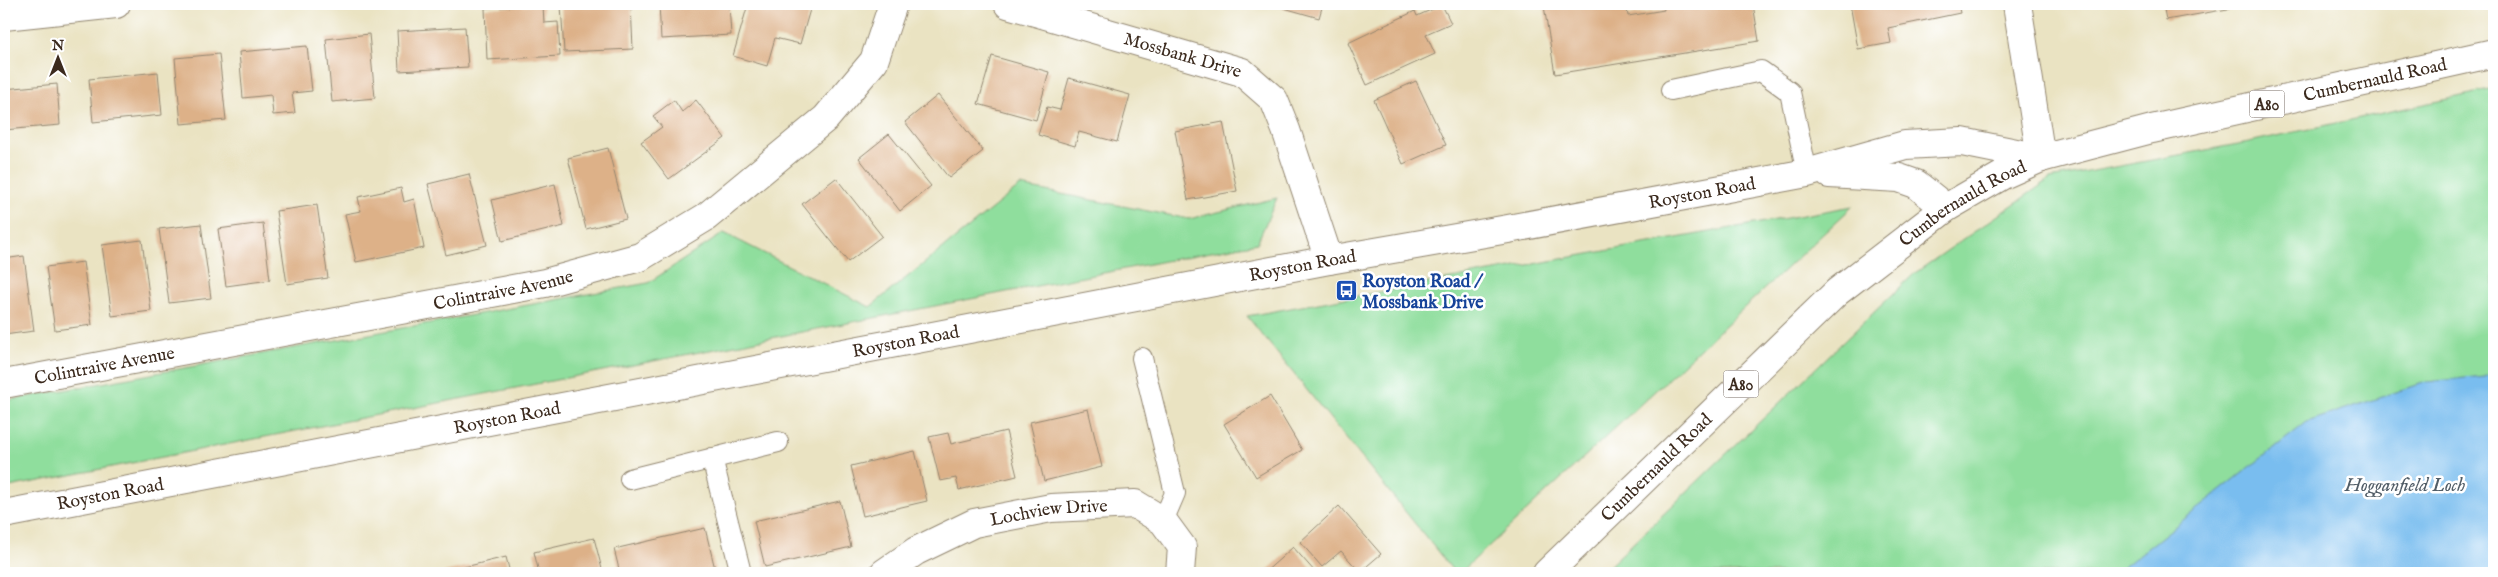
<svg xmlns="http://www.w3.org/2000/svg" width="2498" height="577" font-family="'IM FELL English',serif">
<rect width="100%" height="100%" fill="#fff"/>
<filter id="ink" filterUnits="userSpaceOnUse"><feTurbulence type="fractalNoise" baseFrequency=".02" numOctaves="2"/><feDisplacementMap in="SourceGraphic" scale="10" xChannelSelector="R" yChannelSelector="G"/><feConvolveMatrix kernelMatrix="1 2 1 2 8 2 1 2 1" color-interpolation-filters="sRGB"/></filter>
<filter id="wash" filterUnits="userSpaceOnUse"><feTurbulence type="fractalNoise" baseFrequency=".0096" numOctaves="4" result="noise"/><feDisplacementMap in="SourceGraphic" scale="20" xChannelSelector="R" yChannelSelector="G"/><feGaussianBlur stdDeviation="1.12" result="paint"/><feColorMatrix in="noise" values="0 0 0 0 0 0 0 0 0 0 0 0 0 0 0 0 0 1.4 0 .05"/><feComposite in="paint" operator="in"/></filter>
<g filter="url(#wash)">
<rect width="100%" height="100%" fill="#eae3c2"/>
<path fill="#8fde9d" stroke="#65845e" d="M2494,89V573H1602L1915,273L2050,179L2249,142Z
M1020,186L1189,219L1277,198L1257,243L4,488V401L648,283L724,233L870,307Z
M1853,206L1460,573H1455L1247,316Z"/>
<path fill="#79bdef" stroke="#5a7486" d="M2494,375V573H2116L2307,422L2426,382Z"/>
<g id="blocks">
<path fill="#ddb188" d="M631,4L633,49L564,52L561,5Z
M659,4H729L731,35L661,39Z
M748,4H802L811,6L800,44L775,38L767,66L733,56Z
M1270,4H1323L1319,18Z
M1562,4H1626L1628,16L1664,10L1663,4H1753L1759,41L1555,74L1544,6Z
M1850,4H1958L1960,13L1888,28L1891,43L1858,49Z
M2163,4H2250V5L2166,20Z
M543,5L544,23L558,22L560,56L487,60L485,8Z
M1442,5L1451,23L1426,34L1435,54L1367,85L1348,43L1415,11L1417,16Z
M465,27L468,67L399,71L397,31Z
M369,34L375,98L332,102L326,39Z
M307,46L312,91L292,93L295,113L273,115L271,95L243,98L239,52Z
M219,54L226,120L181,124L175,58Z
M992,56L1049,72L1036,120L978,104Z
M158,72L162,115L93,122L89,79Z
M1069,78L1130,95L1117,142L1079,132L1075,146L1038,135L1047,107L1060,110Z
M1416,81L1446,145L1403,164L1374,100Z
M57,84L60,125L4,130V89Z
M938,95L983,151L949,178L905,122Z
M674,100L682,112L696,100L725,138L669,179L641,142L662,127L653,116Z
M1223,122L1237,191L1188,200L1175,131Z
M889,134L931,186L900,211L859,158Z
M608,148L626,219L586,229L568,158Z
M469,174L487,245L446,255L428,184Z
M836,178L882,236L848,262L802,204Z
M555,184L564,226L502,241L492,200Z
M401,188L404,202L414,199L424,248L356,262L345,214L361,211L358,197Z
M317,205L328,278L287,284L276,211Z
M263,223L270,280L226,286L218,229Z
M201,224L211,298L169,303L159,229Z
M142,240L151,311L112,316L102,245Z
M24,256L34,331L4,335V259Z
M83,262L92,325L55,330L46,267Z
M1270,396L1302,450L1256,477L1224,424Z
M1088,409L1102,467L1044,481L1030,422Z
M1006,431L1017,476L959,490L956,478L940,481L929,437L948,433L951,444Z
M915,451L927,501L863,516L851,466Z
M840,501L851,547L765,567L754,521Z
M1339,506L1381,554L1360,572L1341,551L1322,567L1300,542Z
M705,528L716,573H620L614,549Z
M594,538L603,573H539L534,552Z
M1293,547L1316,573H1264L1281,558Z
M506,557L510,573H445L444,572Z"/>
</g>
</g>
<g filter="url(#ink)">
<use href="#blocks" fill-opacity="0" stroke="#928670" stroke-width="1"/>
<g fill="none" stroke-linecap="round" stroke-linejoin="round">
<defs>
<path id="service" d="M1671,90L1761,71L1790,92L1807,173
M1142,358L1175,493L1163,521
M712,458L741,573
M630,479L778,442"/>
<g id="minor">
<path id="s1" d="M1008,4L1242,72L1274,100L1286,130L1329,260"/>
<path d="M2017,4L2041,158"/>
<path d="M4,16L116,4"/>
<path id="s2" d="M4,384L545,283L640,257L706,217L826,118L874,61L893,4"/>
<path id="s3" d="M884,573L916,551L974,523L1051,508L1135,504L1163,521L1182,547L1180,573"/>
</g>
<g id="tertiary">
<path d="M1829,174L1899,178L1916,184L1946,208"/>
<path id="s4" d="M4,514L1329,260L1508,229L1807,173L1905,145L1962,142L2041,158"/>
</g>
<g id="primary">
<path id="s5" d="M1547,573L1837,292L1946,208L2003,175L2041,158L2152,129L2494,53"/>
</g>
</defs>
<use href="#service" stroke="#928670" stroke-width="22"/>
<use href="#minor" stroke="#928670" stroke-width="30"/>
<use href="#tertiary" stroke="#928670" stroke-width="30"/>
<use href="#primary" stroke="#928670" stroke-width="30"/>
<use href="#service" stroke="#fff" stroke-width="20"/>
<use href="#minor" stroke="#fff" stroke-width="28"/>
<use href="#tertiary" stroke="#fff" stroke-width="28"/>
<use href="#primary" stroke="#fff" stroke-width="28"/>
</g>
</g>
<defs>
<symbol id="bus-square" viewBox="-11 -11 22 22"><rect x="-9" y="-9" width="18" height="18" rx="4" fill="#1a4fb4" stroke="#fff"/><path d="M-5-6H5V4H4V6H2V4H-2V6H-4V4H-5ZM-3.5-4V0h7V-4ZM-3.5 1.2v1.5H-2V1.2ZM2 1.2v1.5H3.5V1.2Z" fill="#fff"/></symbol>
</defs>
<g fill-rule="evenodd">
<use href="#bus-square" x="1334" y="278" width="25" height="25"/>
</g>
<g text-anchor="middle" stroke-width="5" stroke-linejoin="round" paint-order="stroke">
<g fill="#fff" stroke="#766a62" stroke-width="1">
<rect x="2249.5" y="90.5" width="35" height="27" rx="4"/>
<rect x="1723.5" y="370.5" width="35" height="27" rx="4"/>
</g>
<g font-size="16" font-weight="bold" fill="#3b2a1e">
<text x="2267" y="110">A80</text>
<text x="1741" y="390">A80</text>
</g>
<g font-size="18" fill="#3b2a1e" stroke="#fff">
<text dy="6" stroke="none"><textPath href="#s1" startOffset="182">Mossbank Drive</textPath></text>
<text dy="6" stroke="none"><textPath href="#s5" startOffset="992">Cumbernauld Road</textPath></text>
<text dy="6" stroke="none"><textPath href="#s4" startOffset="1728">Royston Road</textPath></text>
<text dy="6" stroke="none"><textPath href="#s5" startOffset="558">Cumbernauld Road</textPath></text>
<text dy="6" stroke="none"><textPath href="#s4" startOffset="1322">Royston Road</textPath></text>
<text dy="6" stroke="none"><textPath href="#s2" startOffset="508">Colintraive Avenue</textPath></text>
<text dy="6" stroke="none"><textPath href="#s4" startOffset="918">Royston Road</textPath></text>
<text dy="6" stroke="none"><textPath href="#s2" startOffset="102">Colintraive Avenue</textPath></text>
<text dy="6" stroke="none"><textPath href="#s4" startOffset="512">Royston Road</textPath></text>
<text dy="6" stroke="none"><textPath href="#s5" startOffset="152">Cumbernauld Road</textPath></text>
<text dy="6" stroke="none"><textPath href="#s4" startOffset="108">Royston Road</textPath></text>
<text dy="6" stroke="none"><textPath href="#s3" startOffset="179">Lochview Drive</textPath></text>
</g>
<g font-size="18" font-weight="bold" fill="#164399" stroke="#fff" text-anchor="start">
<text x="1362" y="287">Royston Road /<tspan x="1362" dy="21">Mossbank Drive</tspan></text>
</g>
<g font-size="19" font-style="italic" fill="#515d67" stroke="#fff">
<text x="2405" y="491">Hogganfield Loch</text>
</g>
</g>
<rect width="2498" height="577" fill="none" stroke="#fff" stroke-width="20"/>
<g transform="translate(58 58)" stroke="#ffffff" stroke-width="4" paint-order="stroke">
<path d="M0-4L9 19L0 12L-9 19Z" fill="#3b2a1e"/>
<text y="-8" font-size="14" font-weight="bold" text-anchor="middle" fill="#3b2a1e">N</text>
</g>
</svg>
